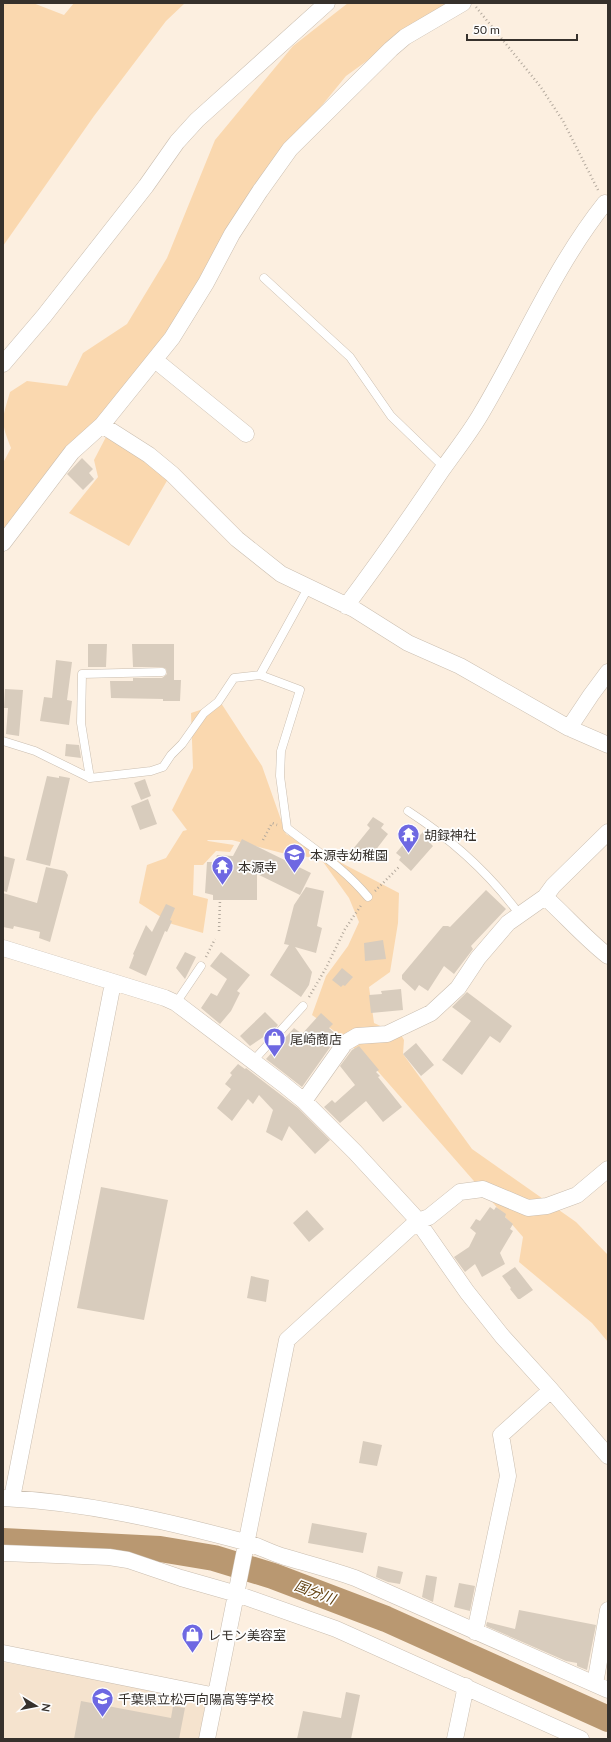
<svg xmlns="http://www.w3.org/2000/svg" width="611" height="1742" font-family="Lato,'Noto Sans JP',sans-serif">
<rect width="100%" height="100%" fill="#fcefe0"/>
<path fill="#f5e3ce" d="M3,1662L206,1700L199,1739H3Z"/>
<path fill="#fad8af" d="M3,3H33L64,15L74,3H185L166,21L94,116L3,246Z
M348,3H447L346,76L252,191L163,339L3,534V463L11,448C0,421 2,419 10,392L27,381L67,386L83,353L127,324L167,258L215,140L293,46Z
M107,435L153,465L168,479L129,546L69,513L98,477L94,460Z
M221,703L262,766L286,834L399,893L398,923L390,972L369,987L374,1023L387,1029L400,1033L404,1040L403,1054L472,1149L576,1222L608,1255V1342L592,1323L519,1262L523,1237L375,1068L337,1033L312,1015L326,976L348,946L359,922L349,898L321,859L282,853L232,840H207L208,841L234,845L230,852L216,851L203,865H194L193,895L208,899L203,933L172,924L139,903L147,865L166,858L183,831L187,830L172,810L193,768L191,713Z"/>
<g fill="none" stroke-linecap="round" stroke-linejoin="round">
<path stroke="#b99871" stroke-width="26" d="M3,1541L160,1549L214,1558L273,1576L386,1619L608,1719"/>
</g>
<path fill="#d8ccbd" d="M82,458L93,469L89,473L94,479L83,490L67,474Z
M88,644H107L106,667H88Z
M132,644H174V680H181L180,701H163V699L111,698L110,681H133V678H162L167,674L166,669L162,667H133Z
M56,660L72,662L67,700L72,701L69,725L40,721L44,697L52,698Z
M5,689L23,690L19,736L6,734L8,708H4Z
M66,744L79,745L81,758L65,756Z
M47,776L59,778V776L70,778L50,866L26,860Z
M145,779L151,796L141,800L134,783Z
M148,799L157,824L140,830L131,806Z
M373,817L384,824L381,828L388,834L368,860L353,849L370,828L367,825Z
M424,831L433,839L430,843L433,846L411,871L399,860L401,857L396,853L407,840L411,844Z
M242,839L311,873L300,895L257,874V900H213V895L205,893L207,862H215L217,855L233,856Z
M3,856L15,859L7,892L3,891Z
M46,867L65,871L68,875L50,942L39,938L40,932L14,926L13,929L3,927V893L37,903Z
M306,887L324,891L317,926L322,928L316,953L295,947L312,972L309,985L301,997L270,975L289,945L284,944L294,905Z
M486,890L506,909L471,946L473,949L454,974L444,966L428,991L419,985L415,991L402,979V975L443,926H448L450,927Z
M166,904L175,908L170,920L172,921L167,932L165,931L146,976L129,968L134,955L133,954L146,925L152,932Z
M383,940L386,959L365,961L364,943Z
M185,952L196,957L185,979L176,968Z
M221,952L250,975L237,991L240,993L231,1011L220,1024L201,1008L211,993L217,996L227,979L210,966Z
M342,968L353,977L345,986L343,985L341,987L332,980Z
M401,989L403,1010L371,1013L369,995L382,994L381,991Z
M467,992L512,1026L500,1043L490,1036L462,1075L442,1060L471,1021L452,1007Z
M265,1012L278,1025L274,1030L250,1046L240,1036Z
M321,1013L333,1024L329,1028L338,1036L302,1087L266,1059L294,1028L302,1034Z
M416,1043L434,1065L421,1076L403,1054Z
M359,1046L379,1070L376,1072L380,1076L378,1077L402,1107L383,1122L366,1101L340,1123L324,1107L332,1100L335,1103L355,1085L340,1066L352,1050Z
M238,1064L245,1069L246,1068L298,1108L330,1140L315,1154L289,1126L282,1141L266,1132L273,1110L259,1095L253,1104L248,1099L232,1121L217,1108L231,1089L225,1084L232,1075L230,1073Z
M101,1187L168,1200L144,1320L77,1308Z
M490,1207L494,1210L496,1207L506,1214L505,1217L513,1224L510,1229L513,1231L500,1253L505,1264L482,1277L475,1264L465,1272L454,1257L469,1247L476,1233L470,1228L476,1219L480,1221Z
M307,1210L324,1229L309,1242L293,1223Z
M515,1267L533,1290L520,1299H518L510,1289L511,1288L502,1276Z
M251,1276L269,1280L266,1302L247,1298Z
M363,1441L382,1445L377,1466L359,1463Z
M312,1523L367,1533L363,1553L308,1543Z
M378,1566L403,1572L400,1584L388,1582L376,1577Z
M426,1575L437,1577L433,1602L422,1597Z
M459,1583L475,1586L470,1611L454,1607Z
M519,1610L596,1625L587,1670L577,1666V1663L566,1661L486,1626L487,1622L515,1629Z
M346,1692L360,1695L351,1739H297L303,1711L341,1718Z
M81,1701L171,1718L173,1706L185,1708L179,1739H74Z"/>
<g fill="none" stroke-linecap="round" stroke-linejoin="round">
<defs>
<path id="service" d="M264,278L350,357L391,416L444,467
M308,588L260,675L300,690L281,751L280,776L287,828C316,851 343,867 368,897
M3,741L35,751L90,778L151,771L163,767L171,755L182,744L204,713L218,702L234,678L260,675
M90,778L81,723L82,674L162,672
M408,811C451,839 490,874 520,915
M176,1003L201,966
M253,1061L303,1006"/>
<path id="minor" d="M155,360L246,434
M3,364L44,316L146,186L177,142L197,120L327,3
M102,425L149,455L172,474L237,539L281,574L354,609L408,643L460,666L569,728L591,695L608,672
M3,543L72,452L102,425L172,338L206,283L232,234L260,191L290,149L391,49L405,37L463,3
M346,606C379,562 411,516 442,470C456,450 470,433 482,412C523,343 554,267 605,203
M569,728L608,745
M545,897C566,916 585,938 608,956
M3,948L165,998L176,1003L283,1084L304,1101L355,1152L414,1216L467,1292L502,1336L551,1390L608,1456
M304,1101L345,1043L357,1036L387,1034L431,1013L458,988L478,958L508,923L545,897L553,886L608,832
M3,1498C85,1502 166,1521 245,1542C259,1546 271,1553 285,1557C309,1564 332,1570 355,1578L608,1690
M12,1498L113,983
M3,1553L109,1557L128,1560L181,1578L237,1594L336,1629L581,1739
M475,1632L508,1476L501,1435L551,1390
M3,1653L216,1696
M595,1684L608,1610
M207,1739L287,1340L412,1226L418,1221L429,1217L460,1192L483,1189L528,1208L547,1206L577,1195L608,1169
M455,1739L466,1686"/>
</defs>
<use href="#service" stroke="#cabeb0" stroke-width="9"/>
<use href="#minor" stroke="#cabeb0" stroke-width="17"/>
<path stroke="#b3a99d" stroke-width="2.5" stroke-dasharray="1 3" stroke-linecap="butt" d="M476,7L540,86L563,121L598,190
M263,840L272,823L277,825
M375,891L400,866
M219,931L220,900
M206,957L215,939
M309,997L326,968L345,929L362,904"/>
<use href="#service" stroke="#fff" stroke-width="8"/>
<use href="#minor" stroke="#fff" stroke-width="16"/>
</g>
<defs>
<symbol id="temple-pin" viewBox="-11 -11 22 30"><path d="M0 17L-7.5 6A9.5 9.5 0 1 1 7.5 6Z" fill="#6e68e2" stroke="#fefefe"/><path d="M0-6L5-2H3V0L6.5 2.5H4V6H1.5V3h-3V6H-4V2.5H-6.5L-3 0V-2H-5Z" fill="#fff"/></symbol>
<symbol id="school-pin" viewBox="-11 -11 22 30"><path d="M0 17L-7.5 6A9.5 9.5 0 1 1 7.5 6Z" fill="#6e68e2" stroke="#fefefe"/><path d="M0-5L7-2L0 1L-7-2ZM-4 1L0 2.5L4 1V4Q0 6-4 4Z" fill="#fff"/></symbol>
<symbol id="shop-pin" viewBox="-11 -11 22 30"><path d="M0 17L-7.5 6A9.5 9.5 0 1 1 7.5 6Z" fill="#6e68e2" stroke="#fefefe"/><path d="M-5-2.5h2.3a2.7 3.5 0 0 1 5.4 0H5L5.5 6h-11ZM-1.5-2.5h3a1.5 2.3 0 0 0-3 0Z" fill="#fff"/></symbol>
</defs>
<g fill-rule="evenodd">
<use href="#temple-pin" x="396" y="822" width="25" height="34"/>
<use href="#school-pin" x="282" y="842" width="25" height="34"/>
<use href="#temple-pin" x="210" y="854" width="25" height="34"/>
<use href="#shop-pin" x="262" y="1026" width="25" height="34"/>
<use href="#shop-pin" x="180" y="1622" width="25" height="34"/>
<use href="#school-pin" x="90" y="1686" width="25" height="34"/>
</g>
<g text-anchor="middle" stroke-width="3.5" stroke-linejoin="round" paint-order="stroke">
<g font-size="13" fill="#36312c" stroke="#fefefe" text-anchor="start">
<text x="424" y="840">胡録神社</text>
<text x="310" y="860">本源寺幼稚園</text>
<text x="238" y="872">本源寺</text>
<text x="290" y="1044">尾崎商店</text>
<text x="208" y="1640">レモン美容室</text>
<text x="118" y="1704">千葉県立松戸向陽高等学校</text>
</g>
<g font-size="14" font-style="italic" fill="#62400f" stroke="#fefefe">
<text transform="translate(315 1592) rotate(21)" y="5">国分川</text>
</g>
</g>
<rect width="611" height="1742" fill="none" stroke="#36312c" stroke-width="8"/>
<g transform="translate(36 1706) rotate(100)" stroke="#fefefe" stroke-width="3" paint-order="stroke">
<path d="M0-3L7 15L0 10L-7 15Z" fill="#36312c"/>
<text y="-6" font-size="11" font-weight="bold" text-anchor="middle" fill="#36312c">N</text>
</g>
<path d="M467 34v6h110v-6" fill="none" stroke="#36312c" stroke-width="2"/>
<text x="473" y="34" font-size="12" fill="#36312c" stroke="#fefefe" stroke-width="3" paint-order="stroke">50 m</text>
</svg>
